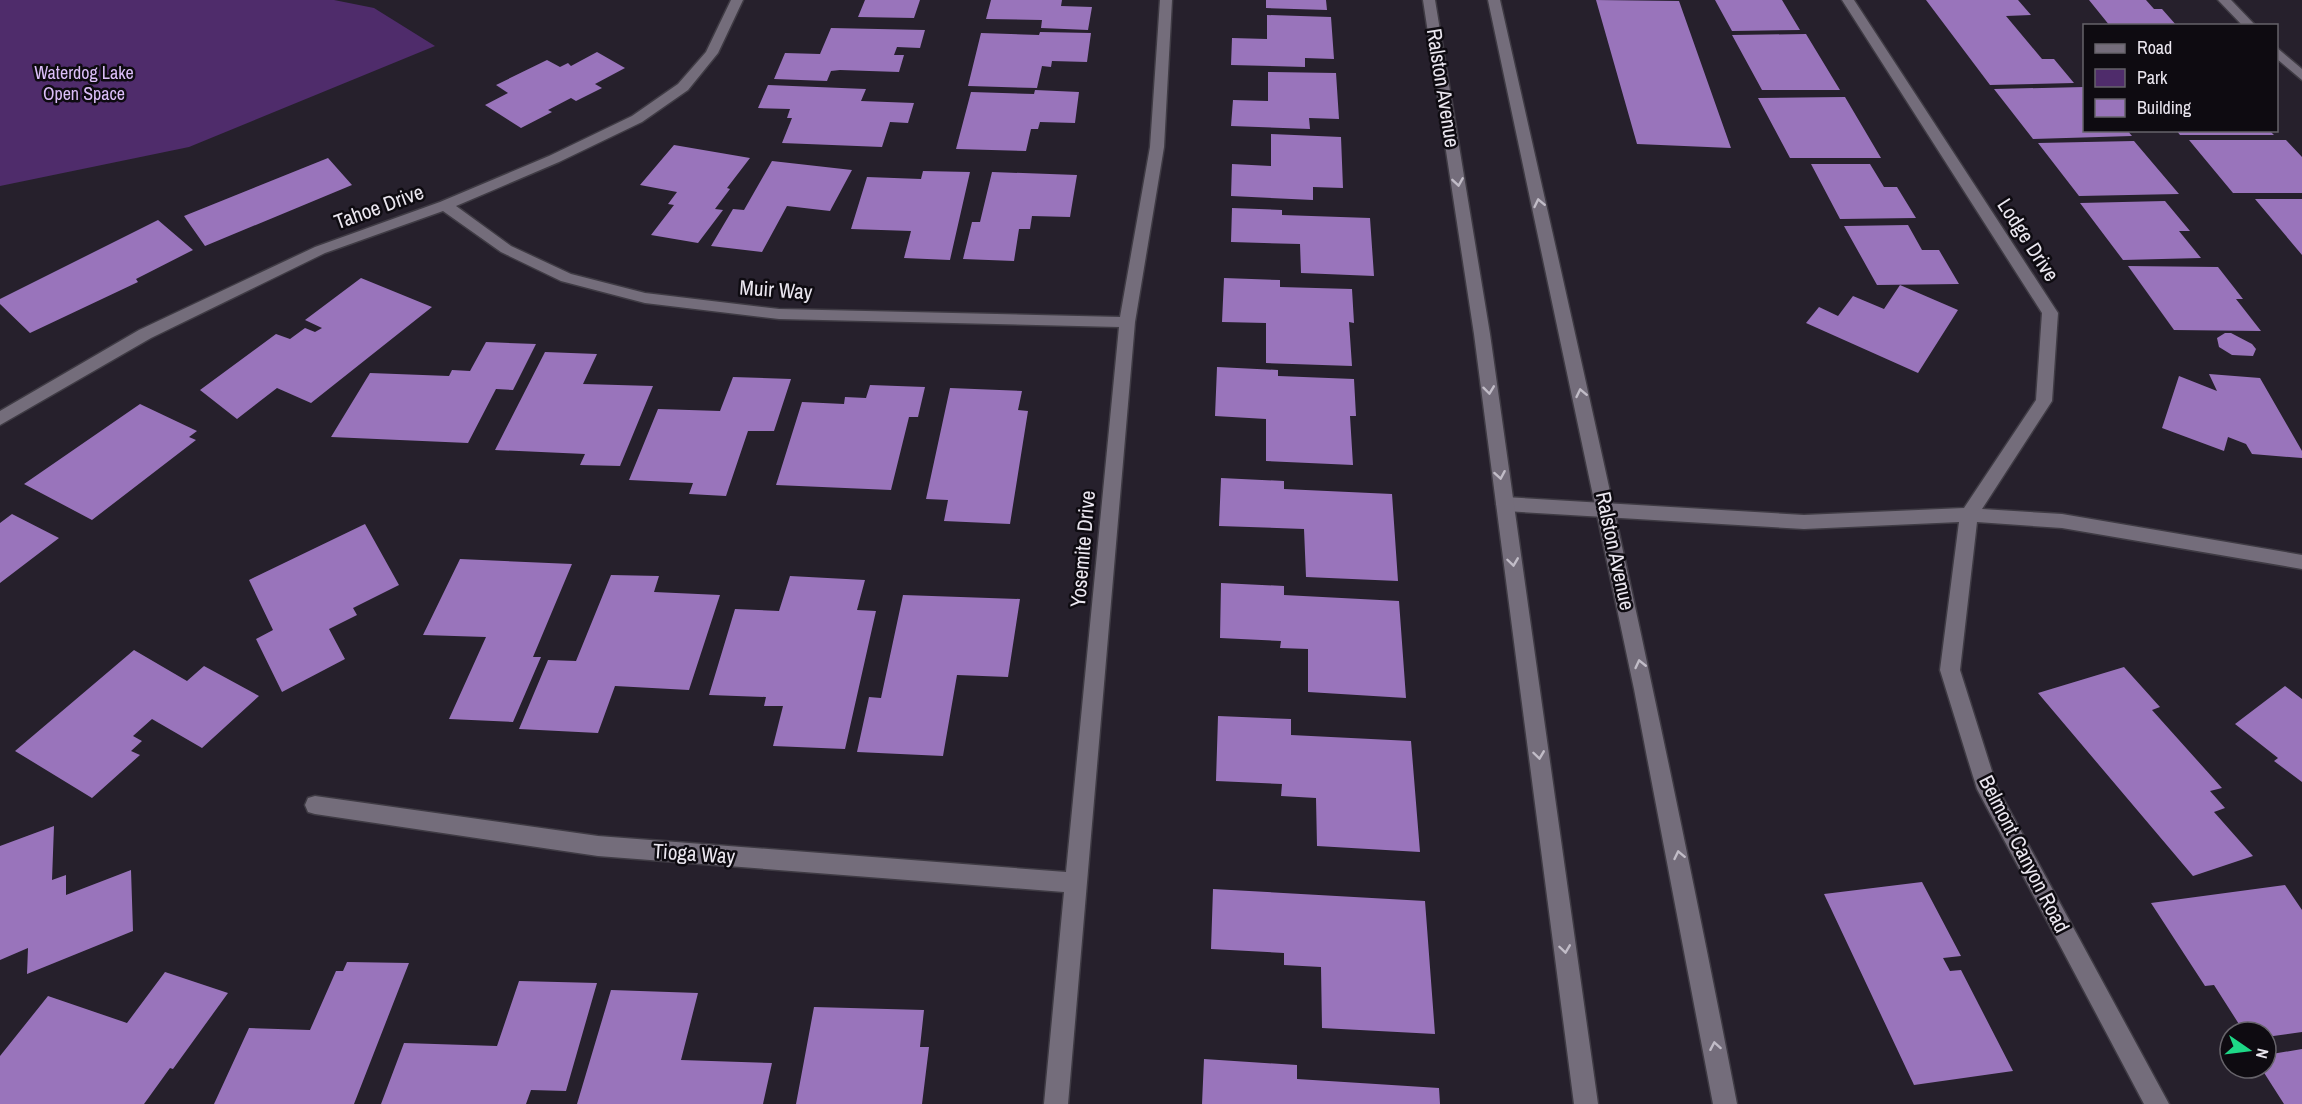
<svg xmlns="http://www.w3.org/2000/svg" width="2302" height="1104" font-family="'Archivo Narrow',sans-serif">
<rect width="100%" height="100%" fill="#26202c"/>
<path fill="#4f2c6b" d="M0,0H334L374,8L435,46L189,147L0,186Z"/>
<path fill="#9974bb" d="M865,0H920L914,18L858,17Z
M991,0H1062L1061,6L1092,7L1088,30L1041,28L1042,20L986,19Z
M1266,0H1326L1327,10L1266,8Z
M1596,0L1679,1L1731,148L1637,144Z
M1715,0H1782L1800,30L1732,31Z
M1926,0H2018L2031,15L2006,16L2042,59H2054L2074,83L1990,85Z
M2089,0H2146L2154,9H2162L2177,26H2110Z
M1267,15L1331,17L1334,59L1305,58V67L1231,65L1232,38L1267,39Z
M831,28L925,30L920,48L897,47L894,55H904L899,72L840,70L831,71L827,81L774,79L785,53L820,54Z
M1040,32L1091,33L1087,62L1052,61L1051,67L1042,66L1037,88L968,86L981,33L1039,35Z
M1806,34L1840,90H1762L1732,35Z
M597,52L625,68L595,84L602,88L576,101L571,98L548,110L552,112L521,128L485,105L508,93L496,85L547,60L560,67L568,63L571,66Z
M1268,72L1336,73L1339,119L1309,118L1310,129L1231,126L1233,100L1268,101Z
M768,85L866,89L861,101L914,103L908,123L890,122L882,147L782,143L792,118H787L790,109L758,108Z
M2084,87V130H2127L2132,136L2033,139L1994,89Z
M1035,90L1079,92L1075,123L1040,122L1038,129H1031L1026,151L956,149L971,92L1034,94Z
M1845,97L1881,158H1790L1758,98Z
M2176,130H2269L2274,135H2180Z
M1271,134L1341,137L1343,188L1313,187V200L1231,196L1232,164L1271,166Z
M2189,140H2286L2302,157V193H2233Z
M2134,141L2179,194L2079,196L2038,143Z
M674,145L750,158L727,188L730,189L715,209L723,210L698,243L651,235L674,205L668,204L677,192L640,185Z
M328,158L352,185L205,246L184,216Z
M772,161L852,170L830,211L787,206L762,252L711,246L733,209L744,210Z
M1811,164H1870L1884,187H1897L1916,218L1840,219Z
M923,171L970,172L950,260L904,258L911,231L851,229L867,177L921,179Z
M992,172L1077,175L1070,217L1032,216L1030,229H1019L1014,261L963,259L972,222H980Z
M2255,199H2302V255Z
M2165,201L2190,231H2179L2201,258L2123,260L2080,203Z
M1232,208L1282,210V215L1370,218L1374,276L1301,273L1300,244L1231,242Z
M158,220L193,250L136,279L138,282L30,333L0,304V299Z
M1908,225L1922,250H1939L1959,284L1877,285L1844,226Z
M2128,266L2218,267L2243,299H2236L2261,331L2174,330Z
M361,278L432,307L311,403L277,388L237,419L200,390L276,334L290,339L305,328L315,332L322,328L305,320Z
M1224,278L1280,280V287L1352,289L1354,323L1349,322L1352,366L1266,363V323L1222,322Z
M1900,285L1958,310L1918,373L1806,323L1819,307L1838,316L1853,296L1884,309Z
M2231,333L2252,344L2256,349L2253,356L2232,355L2219,347L2217,338L2225,333Z
M486,342L536,344L513,390L496,389L468,443L331,437L370,373L449,376L452,370L470,371Z
M545,352L597,354L583,384L653,386L620,466L580,465L585,454L495,450Z
M1217,367L1278,370V376L1354,379L1356,416H1350L1353,465L1266,461V419L1215,416Z
M2209,374L2260,378L2302,451V458L2252,454L2246,444L2228,437L2224,451L2162,428L2179,376L2217,391Z
M733,377L791,379L774,431H748L726,496L689,494L693,483L629,480L658,409L720,411Z
M870,385L925,387L918,417H909L891,490L776,485L802,402L844,404L845,397L866,398Z
M950,388L1022,391L1018,410L1028,411L1010,524L944,521L948,500L926,499Z
M140,404L197,431L189,437L196,440L92,520L24,484Z
M1221,478L1284,481V489L1392,494L1398,581L1306,577L1304,529L1219,526Z
M12,514L59,538L0,583V523Z
M365,524L399,585L353,608L357,615L329,629L345,659L282,692L256,639L273,630L249,580Z
M460,559L572,564L533,657H541L513,722L449,719L486,637L423,635Z
M611,575L659,576L654,592L720,595L689,690L615,686L598,733L519,729L548,660L576,661Z
M790,576L865,580L857,610L876,611L845,749L773,746L783,706H764L766,697L709,695L735,609L779,611Z
M1221,583L1284,586V595L1399,601L1406,698L1308,692V649L1280,648L1281,641L1220,638Z
M903,595L1020,599L1008,677L957,675L943,756L857,752L869,697L881,698Z
M134,650L187,681L204,666L259,696L202,748L152,719L133,736L142,741L131,751L140,755L92,798L15,751Z
M2124,667L2160,707L2152,710L2222,788L2210,791L2225,808L2214,812L2253,856L2193,876L2038,693Z
M2285,686L2302,699V782L2274,761L2278,758L2235,724Z
M1218,716L1291,719V735L1411,741L1420,852L1317,846L1316,798L1281,796L1282,784L1216,781Z
M54,826L52,880L66,875V895L131,870L133,931L27,974L28,948L0,960V846Z
M1922,882L1961,956L1943,958L1950,971L1961,970L2013,1071L1914,1085L1824,894Z
M2285,885L2302,910V1032L2266,1037V1032H2244L2214,985L2205,986L2151,903Z
M1213,889L1425,901L1435,1034L1322,1028L1321,967L1284,965V953L1211,949Z
M347,962L409,963L354,1104H214L249,1028L310,1030L336,971H343Z
M165,972L228,993L173,1069L170,1068L144,1104H0V1056L48,996L127,1023Z
M519,981L597,983L566,1091L531,1090L526,1104H381L404,1043L497,1046Z
M611,990L698,993L681,1060L772,1063L763,1104H577Z
M814,1007L924,1010L920,1047H929L922,1104H796Z
M2302,1049V1104H2284L2261,1068H2266V1055Z
M1204,1059L1297,1065V1079L1439,1088L1440,1104H1202Z"/>
<g fill="none" stroke-linecap="round" stroke-linejoin="round">
<defs>
<path id="street" d="M731,0H743L718,53L688,90L642,122L559,162L456,206L511,246L571,274L645,293L779,309L1120,317L1150,147L1160,0H1172L1164,147L1135,322L1068,1104H1044L1064,892L598,856L315,814L308,812L305,805L308,798L315,796L598,836L1066,872L1119,327L779,319L645,303L561,281L501,252L443,211L325,253L151,338L0,425V411L139,330L315,247L440,202L549,156L632,116L678,84L706,52Z
M1842,0H1854L2058,313L2052,401L1982,509L2062,514L2302,555V569L2062,528L1977,522L1960,670L1997,787L2169,1104H2144L1977,789L1940,670L1959,522L1804,529L1505,511L1499,509L1496,504L1499,499L1505,497L1804,515L1964,508L2036,400L2042,313Z
M2218,0H2231L2256,26H2243Z
M2276,47L2302,69V80L2276,58Z"/>
<path id="secondary" d="M1423,0H1435L1490,334L1598,1104H1574L1474,334Z
M1488,0H1500C1583,367 1666,734 1737,1104H1713L1634,689Z"/>
</defs>
<use href="#street" stroke="#3f3b44" stroke-width="3"/>
<use href="#secondary" stroke="#3f3b44" stroke-width="3"/>
<use href="#street" fill="#746d7b" fill-rule="evenodd"/>
<use href="#secondary" fill="#746d7b" fill-rule="evenodd"/>
</g>
<defs><path id="oneway-chevron" d="M-2-3.5L2.5 0L-2 3.5" fill="none" stroke-width="1.6" stroke-linecap="round" stroke-linejoin="round" transform="scale(1.5)"/></defs>
<g stroke="#c1bcc7">
<use href="#oneway-chevron" transform="translate(1458 182) rotate(81)"/>
<use href="#oneway-chevron" transform="translate(1539 203) rotate(-102)"/>
<use href="#oneway-chevron" transform="translate(1489 390) rotate(83)"/>
<use href="#oneway-chevron" transform="translate(1581 393) rotate(-102)"/>
<use href="#oneway-chevron" transform="translate(1500 475) rotate(80)"/>
<use href="#oneway-chevron" transform="translate(1513 562) rotate(82)"/>
<use href="#oneway-chevron" transform="translate(1640 664) rotate(-103)"/>
<use href="#oneway-chevron" transform="translate(1539 755) rotate(82)"/>
<use href="#oneway-chevron" transform="translate(1679 855) rotate(-102)"/>
<use href="#oneway-chevron" transform="translate(1565 949) rotate(82)"/>
<use href="#oneway-chevron" transform="translate(1715 1046) rotate(-100)"/>
</g>
<g text-anchor="middle" stroke-width="5" stroke-linejoin="round" paint-order="stroke">
<g font-size="18" fill="#dbbef8" stroke="#0e0b11">
<text x="84" y="79">Waterdog Lake<tspan x="84" dy="21">Open Space</tspan></text>
</g>
<g font-size="21" fill="#ebe7f0" stroke="#0e0b11">
<text transform="translate(1443 88) rotate(81)" y="7">Ralston Avenue</text>
<text transform="translate(379 207) rotate(-20)" y="7">Tahoe Drive</text>
<text transform="translate(2028 240) rotate(57)" y="7">Lodge Drive</text>
<text transform="translate(776 290) rotate(4)" y="7">Muir Way</text>
<text transform="translate(1083 549) rotate(-85)" y="7">Yosemite Drive</text>
<text transform="translate(1615 551) rotate(78)" y="7">Ralston Avenue</text>
<text transform="translate(694 854) rotate(4)" y="7">Tioga Way</text>
<text transform="translate(2024 854) rotate(63)" y="7">Belmont Canyon Road</text>
</g>
</g>
<rect x="2083" y="24" width="195" height="108" fill="#0e0b11" stroke="#66636a" stroke-width="1.5"/>
<rect x="2095" y="44" width="30" height="9" fill="#746d7b" stroke="#66636a" stroke-width="1.5"/>
<text x="2137" y="54" font-size="18" fill="#ebe7f0">Road</text>
<rect x="2095" y="69" width="30" height="18" fill="#4f2c6b" stroke="#66636a" stroke-width="1.5"/>
<text x="2137" y="84" font-size="18" fill="#ebe7f0">Park</text>
<rect x="2095" y="99" width="30" height="18" fill="#9974bb" stroke="#66636a" stroke-width="1.5"/>
<text x="2137" y="114" font-size="18" fill="#ebe7f0">Building</text>
<g transform="translate(2248 1050) rotate(104)"><circle r="28" fill="#0e0b11" stroke="#66636a" stroke-width="1.5"/>
<path d="M0-4.5L10 22L0 15L-10 22Z" fill="#1ed887"/>
<text y="-9" font-size="16" font-weight="bold" text-anchor="middle" fill="#ebe7f0">N</text>
</g>
</svg>
